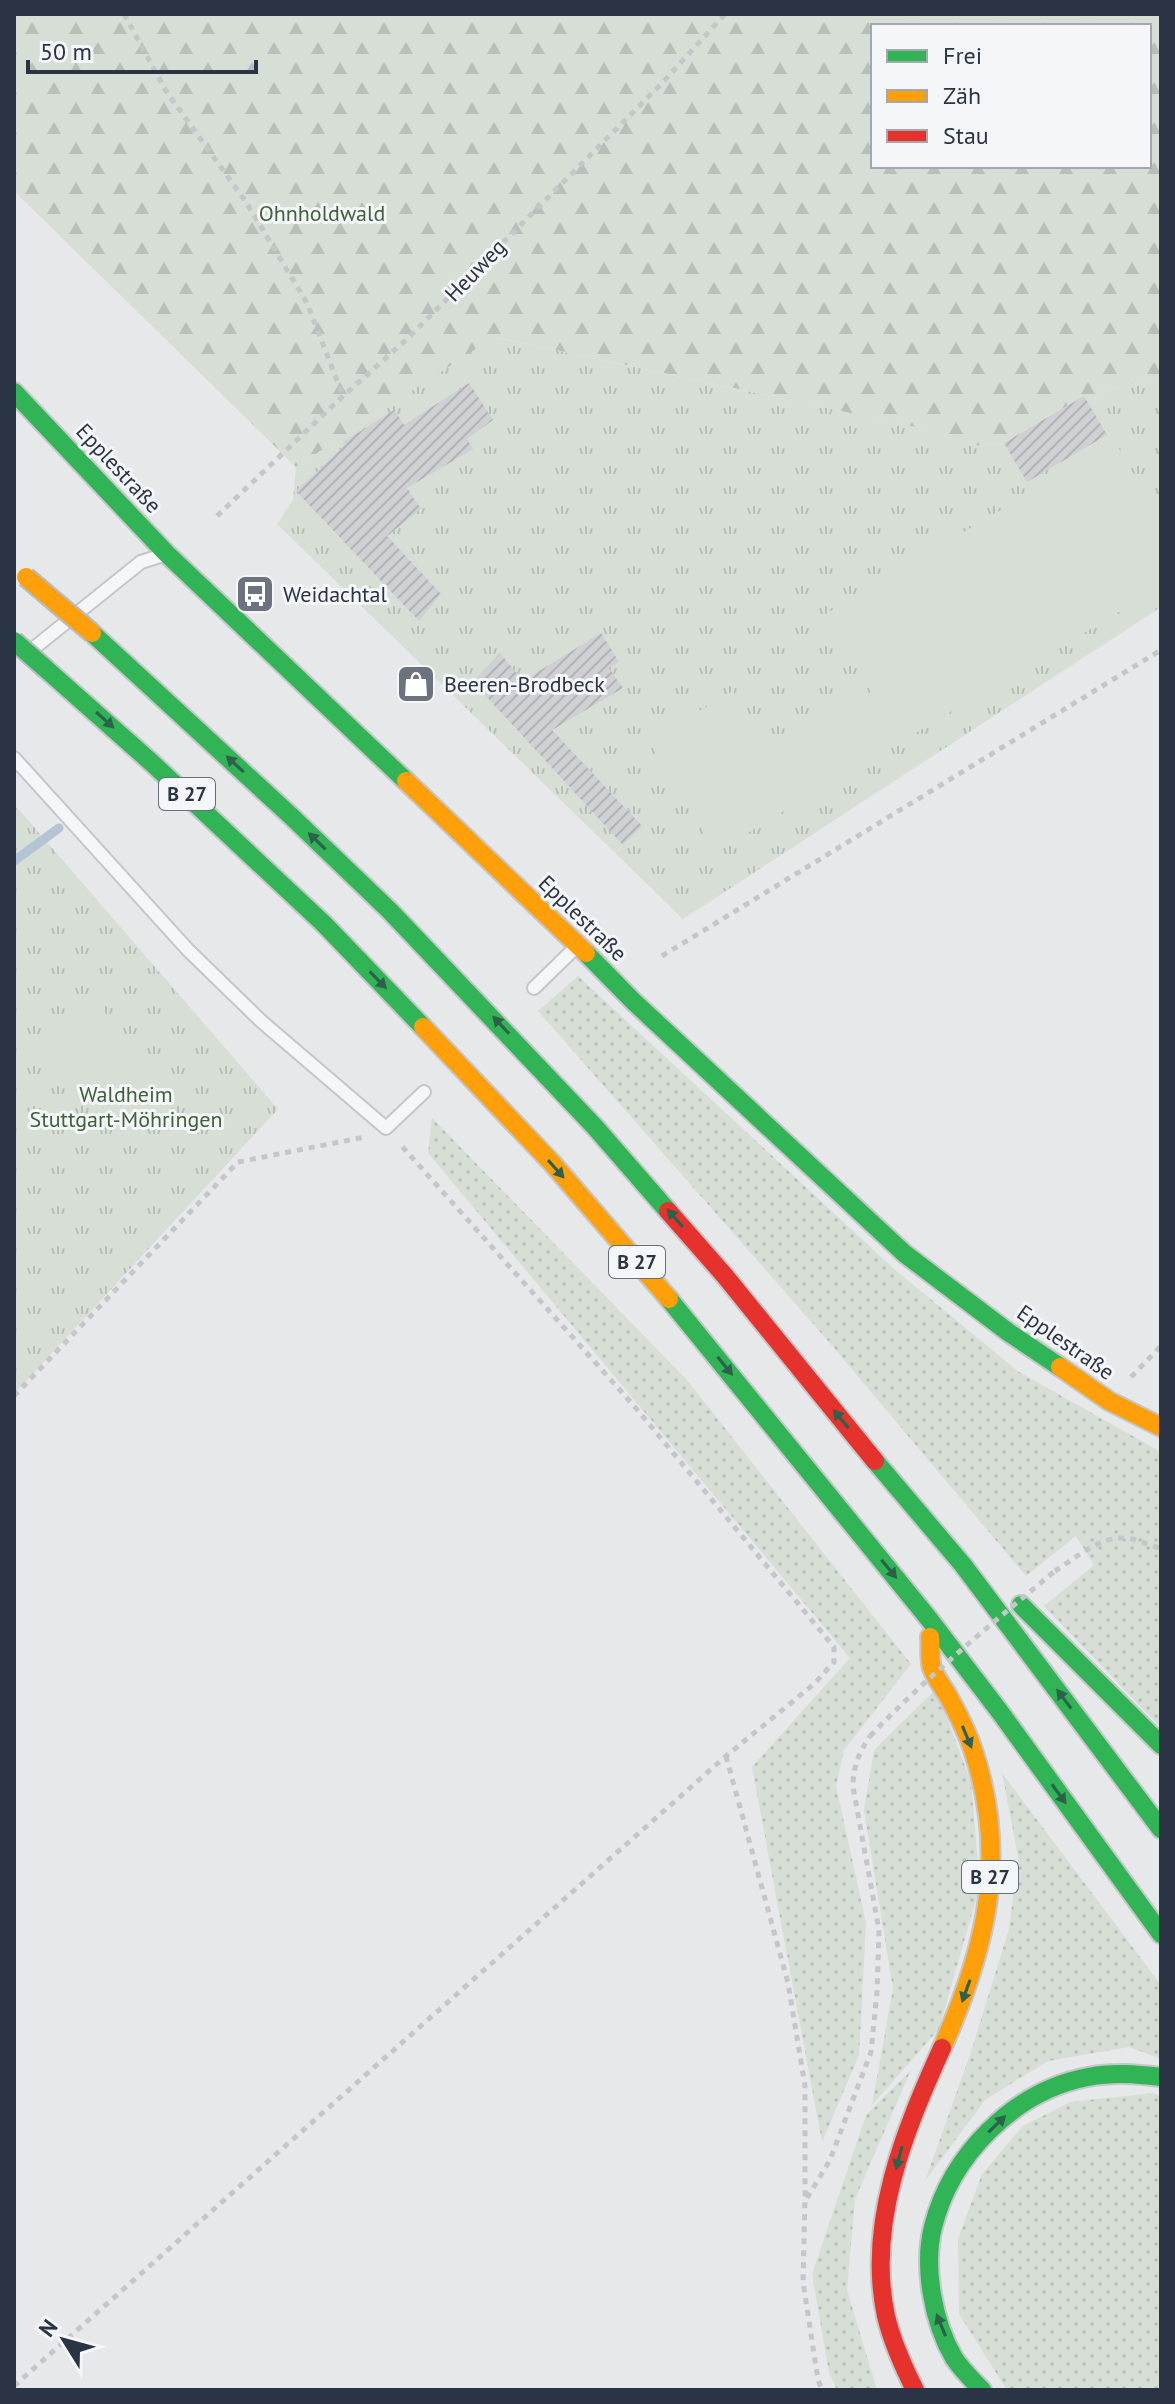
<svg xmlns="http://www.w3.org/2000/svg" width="1175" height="2404" font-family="'PT Sans',sans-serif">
<defs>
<pattern id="grass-dots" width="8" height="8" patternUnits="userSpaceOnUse" patternTransform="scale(2)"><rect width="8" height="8" fill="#d6ded6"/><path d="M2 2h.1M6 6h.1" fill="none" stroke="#b8bfb9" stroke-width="1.8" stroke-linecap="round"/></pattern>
<pattern id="forest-firs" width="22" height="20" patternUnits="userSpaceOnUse" patternTransform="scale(2)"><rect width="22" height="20" fill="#d6ded6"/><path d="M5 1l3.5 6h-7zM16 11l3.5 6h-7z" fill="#b8bfb9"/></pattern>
<pattern id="park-tufts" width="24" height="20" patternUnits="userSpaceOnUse" patternTransform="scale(2)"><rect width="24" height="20" fill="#d6ded6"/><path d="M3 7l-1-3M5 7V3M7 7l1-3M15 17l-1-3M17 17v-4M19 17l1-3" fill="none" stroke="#b8bfb9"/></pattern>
<pattern id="building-hatch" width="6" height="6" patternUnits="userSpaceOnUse" patternTransform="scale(2)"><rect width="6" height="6" fill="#ced0d3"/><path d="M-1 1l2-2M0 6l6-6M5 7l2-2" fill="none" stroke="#b1b3b6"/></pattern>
</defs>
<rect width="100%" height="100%" fill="#e6e8ea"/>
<path fill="url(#grass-dots)" d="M578,976L894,1269L1019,1372L1161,1452V1728L1044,1606L1094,1565L1076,1536L1026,1576L829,1342L538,1011Z
M432,1118L687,1380L911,1664L844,1750L836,1786L866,1923L859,2055L822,2142L752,1767L850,1658L428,1153Z
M936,1689L971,1782L980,1886L939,2029L872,2105L893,1989L864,1810L874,1750Z
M1002,1773L1161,1985V2059L1129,2047L1048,2061L985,2100L925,2181L971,2052L1009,1929L1018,1856Z
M911,2070L855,2199L847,2290L877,2390H837L829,2372L812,2274L866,2115Z
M1153,2093L1161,2096V2390H1011L1005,2387L959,2314L958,2239L982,2174L1023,2126L1070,2102Z"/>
<path fill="url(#forest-firs)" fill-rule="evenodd" d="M14,14H1161V376L1084,396L1004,443L972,446L934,431L495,337L296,467L14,191ZM873,26H1149V166H873Z"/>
<path fill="url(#park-tufts)" d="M494,337L934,431L972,446L1004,443L1084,396L1161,376V607L683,919L277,524L293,500L296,467Z
M14,804L278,1109L14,1394Z"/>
<path fill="#d6ded6" d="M1115,442L1161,521V587L715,852L649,741L733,691L770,752L871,692L826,614Z
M89,994L179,1099L125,1145L36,1041Z"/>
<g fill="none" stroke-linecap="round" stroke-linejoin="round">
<path stroke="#b4c4d5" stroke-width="9" d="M14,861L59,828"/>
</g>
<path fill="url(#building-hatch)" d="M469,383L493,420L467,439L473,449L407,488L421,509L387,536L441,594L419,621L296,491L345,445L343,442L394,410L404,425Z
M1084,396L1107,435L1027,482L1004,443Z
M601,633L619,662L609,668L623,688L552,730L642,826L623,845L473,682L500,653L523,681Z"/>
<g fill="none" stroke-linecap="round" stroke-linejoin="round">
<defs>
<path id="lane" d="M34,648L141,562L160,556
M14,758L188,950L261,1021L386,1128L424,1092
M534,988L575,948"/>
<path id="fast" d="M14,392L167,554L406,781
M92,633L292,817L390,911L595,1127L668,1211
M46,669L152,763L324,924L423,1027
M586,953L633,1001L905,1254L1008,1332L1060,1367
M669,1299L929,1619L1000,1712L1161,1934
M875,1461L963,1565L1161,1829
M1021,1605L1161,1745
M982,2390C972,2380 962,2370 954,2358C933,2322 923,2267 933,2227C951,2155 1014,2091 1088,2077C1113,2072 1136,2074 1161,2077"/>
<path id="slow" d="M406,781L586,953
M423,1027L552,1163L669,1299
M1060,1367L1109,1401L1161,1427
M930,1637C931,1647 929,1658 932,1668C935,1677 942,1686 947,1694C957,1712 967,1731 973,1750C1009,1857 986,1949 942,2048"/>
<path id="jam" d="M668,1211L725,1276L875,1461
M915,2390C903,2366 892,2342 886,2316C866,2224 905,2130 942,2048"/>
</defs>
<use href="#lane" stroke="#c4c6c8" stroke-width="16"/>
<use href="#fast" stroke="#c4c6c8" stroke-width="22"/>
<use href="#slow" stroke="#c4c6c8" stroke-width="22"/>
<use href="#jam" stroke="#c4c6c8" stroke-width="22"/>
<path stroke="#c5c6ca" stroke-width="5" stroke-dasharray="6 6" stroke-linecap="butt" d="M124,14L166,91L246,202L307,303L343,396
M217,516L343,396L405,341L663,82L725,14
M662,956L1161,650
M1131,1377L1161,1346
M14,1396L238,1162L365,1137
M1055,1571C1073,1560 1095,1540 1118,1538C1132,1537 1148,1544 1161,1549
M726,1756L788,1983L805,2086V2200L803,2282L818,2380L822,2390
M807,2198L830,2160L871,2052L877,1992L879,1930L853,1787C853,1766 859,1753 870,1736
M14,2386L726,1756L814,1684L834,1662V1647L635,1407L399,1143"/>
<use href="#lane" stroke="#f5f6f7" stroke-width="12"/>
<use href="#fast" stroke="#30b455" stroke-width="18"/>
<use href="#slow" stroke="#ff9f0a" stroke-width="18"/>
<use href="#jam" stroke="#e5322d" stroke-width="18"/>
<defs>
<path id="fast-bridge" d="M14,641L46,669"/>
<path id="slow-bridge" d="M26,577L92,633"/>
</defs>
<use href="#fast-bridge" stroke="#b8bbbf" stroke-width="22" stroke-linecap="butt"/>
<use href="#slow-bridge" stroke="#b8bbbf" stroke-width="22" stroke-linecap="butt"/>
<path stroke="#c5c6ca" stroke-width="5" stroke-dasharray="6 6" stroke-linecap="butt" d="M870,1736C928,1676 991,1624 1055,1571"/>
<use href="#fast-bridge" stroke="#30b455" stroke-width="18"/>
<use href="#slow-bridge" stroke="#ff9f0a" stroke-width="18"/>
</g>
<defs><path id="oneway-solid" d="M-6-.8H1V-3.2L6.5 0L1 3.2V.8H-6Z" transform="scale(2)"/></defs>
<g fill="#2d614b">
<use href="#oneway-solid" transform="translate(105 720) rotate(42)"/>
<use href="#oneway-solid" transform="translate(235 764) rotate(-137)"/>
<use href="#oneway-solid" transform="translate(317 841) rotate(-136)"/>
<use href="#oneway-solid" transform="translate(378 980) rotate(46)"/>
<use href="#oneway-solid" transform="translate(501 1025) rotate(-133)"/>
<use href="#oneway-solid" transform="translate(556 1169) rotate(48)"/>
<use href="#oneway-solid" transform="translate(675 1218) rotate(-131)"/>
<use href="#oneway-solid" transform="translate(725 1366) rotate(51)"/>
<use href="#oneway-solid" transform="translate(841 1419) rotate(-129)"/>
<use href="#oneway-solid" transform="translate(889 1569) rotate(51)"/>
<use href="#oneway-solid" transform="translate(1064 1699) rotate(-127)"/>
<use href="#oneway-solid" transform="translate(967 1737) rotate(67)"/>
<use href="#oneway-solid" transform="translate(1059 1794) rotate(54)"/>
<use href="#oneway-solid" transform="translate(966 1991) rotate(110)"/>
<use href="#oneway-solid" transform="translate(997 2124) rotate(-44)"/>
<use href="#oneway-solid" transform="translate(899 2158) rotate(105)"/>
<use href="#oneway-solid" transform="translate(941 2325) rotate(-112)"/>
</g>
<defs>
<symbol id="bus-square" viewBox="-11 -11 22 22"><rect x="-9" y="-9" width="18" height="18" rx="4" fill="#6c737f" stroke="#f4f6f9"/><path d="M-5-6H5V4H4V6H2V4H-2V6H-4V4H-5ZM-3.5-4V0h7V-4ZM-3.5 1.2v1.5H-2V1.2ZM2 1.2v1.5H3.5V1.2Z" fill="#fff"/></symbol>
<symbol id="shop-square" viewBox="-11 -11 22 22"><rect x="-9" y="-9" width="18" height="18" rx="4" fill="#6c737f" stroke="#f4f6f9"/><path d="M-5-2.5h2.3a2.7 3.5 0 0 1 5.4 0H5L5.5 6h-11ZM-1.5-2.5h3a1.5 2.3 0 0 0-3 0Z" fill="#fff"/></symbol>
</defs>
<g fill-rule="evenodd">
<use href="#bus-square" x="233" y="572" width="44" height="44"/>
<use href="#shop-square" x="394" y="662" width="44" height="44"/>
</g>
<g text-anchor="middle" stroke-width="6" stroke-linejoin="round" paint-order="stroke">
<g fill="#f4f6f9" stroke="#676e7b" stroke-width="2">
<rect x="159" y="778" width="56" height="32" rx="6"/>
<rect x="609" y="1246" width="56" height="32" rx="6"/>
<rect x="962" y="1861" width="56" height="32" rx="6"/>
</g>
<g font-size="20" font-weight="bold" fill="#2b3445">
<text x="187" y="801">B 27</text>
<text x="637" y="1269">B 27</text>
<text x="990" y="1884">B 27</text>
</g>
<g font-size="22" fill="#3f6138" stroke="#f4f6f9">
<text x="322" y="221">Ohnholdwald</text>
<text x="126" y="1102">Waldheim<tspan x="126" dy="25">Stuttgart-Möhringen</tspan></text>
</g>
<g font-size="22" fill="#2b3445" stroke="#f4f6f9">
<text transform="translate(475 270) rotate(-46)" y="8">Heuweg</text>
<text transform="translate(119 468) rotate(47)" y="8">Epplestraße</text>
<text transform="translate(583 918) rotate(44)" y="8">Epplestraße</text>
<text transform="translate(1066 1342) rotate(35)" y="8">Epplestraße</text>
</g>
<g font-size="22" fill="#2b3445" stroke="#f4f6f9" text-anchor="start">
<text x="283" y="602">Weidachtal</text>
<text x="444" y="692">Beeren-Brodbeck</text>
</g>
</g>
<rect width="1175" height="2404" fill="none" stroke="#2b3445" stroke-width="32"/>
<rect x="871" y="24" width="280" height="144" fill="#f4f6f9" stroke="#a4a8b1" stroke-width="2"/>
<rect x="887" y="50" width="40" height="12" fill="#30b455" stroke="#a4a8b1" stroke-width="2"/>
<text x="943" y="64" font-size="24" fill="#2b3445">Frei</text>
<rect x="887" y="90" width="40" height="12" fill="#ff9f0a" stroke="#a4a8b1" stroke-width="2"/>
<text x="943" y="104" font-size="24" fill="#2b3445">Zäh</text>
<rect x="887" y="130" width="40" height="12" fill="#e5322d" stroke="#a4a8b1" stroke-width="2"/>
<text x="943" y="144" font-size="24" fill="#2b3445">Stau</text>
<g transform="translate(64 2340) rotate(307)" stroke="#f4f6f9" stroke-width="6" paint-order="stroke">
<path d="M0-6L14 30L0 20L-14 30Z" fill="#2b3445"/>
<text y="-12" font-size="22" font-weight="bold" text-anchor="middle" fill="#2b3445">N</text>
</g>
<path d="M28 60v12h228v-12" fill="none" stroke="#2b3445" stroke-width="4"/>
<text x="40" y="60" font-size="24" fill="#2b3445" stroke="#f4f6f9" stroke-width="6" paint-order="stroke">50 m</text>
</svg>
